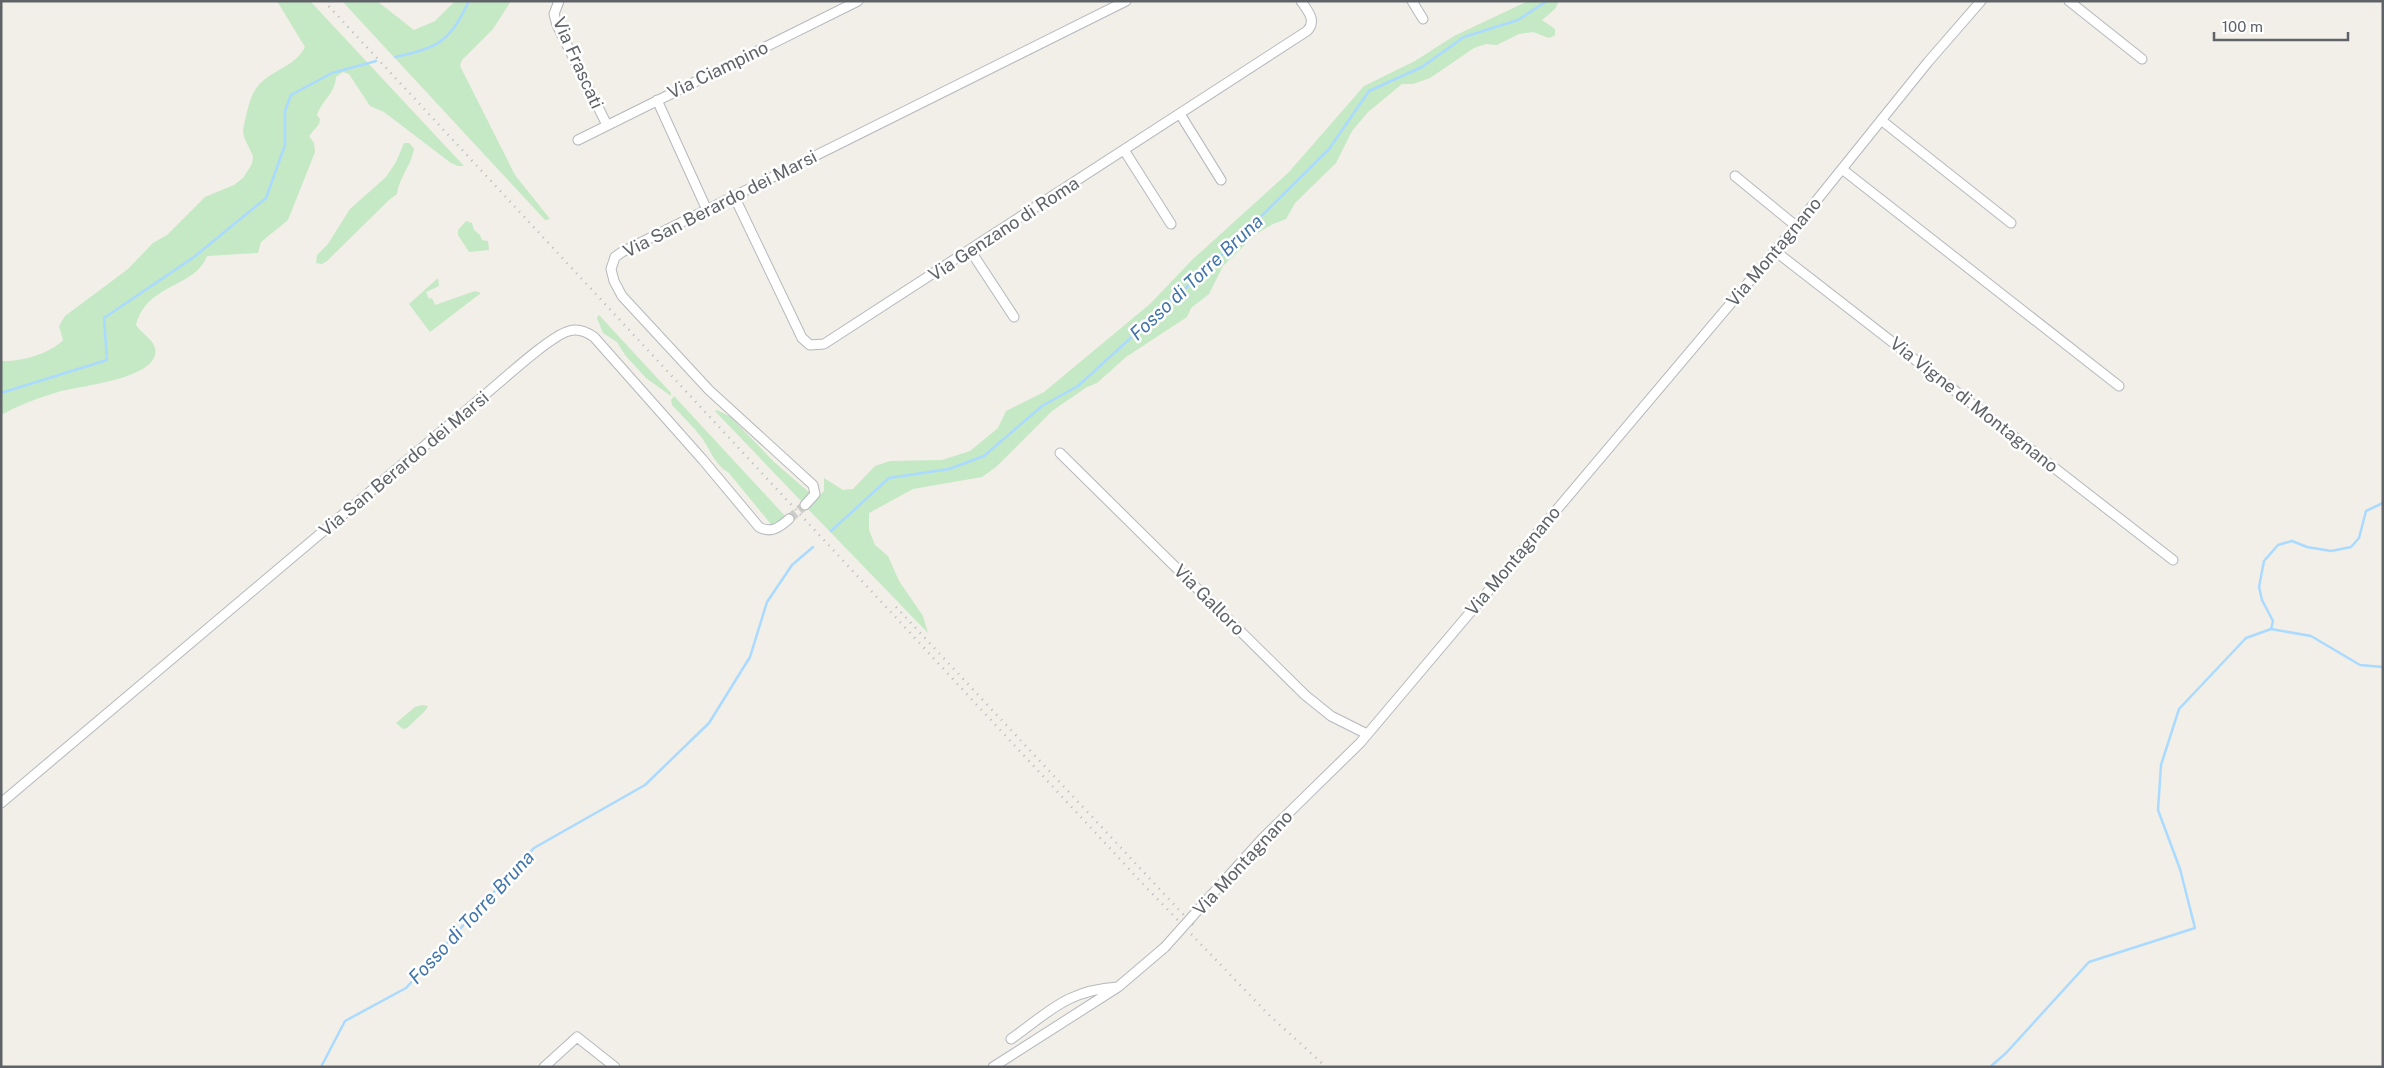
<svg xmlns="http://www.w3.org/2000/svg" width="2384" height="1068" font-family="'Public Sans',sans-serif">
<rect width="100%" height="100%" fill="#f1efe8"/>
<path fill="#c5e8c5" d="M277,1H310L464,166H458L451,163L384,112L370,106L349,74L343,72L336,77C335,94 322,100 317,115L320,119L319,124L309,136L314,143L315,152L288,220L261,242L258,253L207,256C195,288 147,283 136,325C141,333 153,339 155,348C162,379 78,386 58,392C38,398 19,405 1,415V361C20,362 50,354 63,340L59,326L65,316L128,269L153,243L167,235L205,197L234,185L243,178L252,164L253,156L244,137L243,130C246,117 249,96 258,86C272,69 294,68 305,47Z
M342,1H377L414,30L435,21L455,1H511L493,29L462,60L460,66L515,175L550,219L545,220Z
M1528,1H1559L1555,9L1542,20L1555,29V35L1549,38L1533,32L1519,34L1497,45L1486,44L1474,48L1430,78L1413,84H1402L1368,112L1352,131L1336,163L1295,203L1286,219L1273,224L1256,234L1223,266L1209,294L1191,308L1187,317L1126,357L1097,383L1087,387L1052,411L996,467L982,477L913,489L869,513V530L875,545L888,556L899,581L923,616L928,633L807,508L824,491V478L843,490L853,489L875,466L890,461L942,460L970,451L998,428L1006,411L1044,392L1150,304L1192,260L1289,172L1364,86L1415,61L1454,36Z
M404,143H409L414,148C412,165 399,177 397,194L389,200L327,261L322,264L316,263L317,255L328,244L350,209L386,177L396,162Z
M466,221L472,223L474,230L480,235L482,240L488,241L489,250L469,252L458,235V230Z
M438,278L439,286L426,292L429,299L432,298L435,305L475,291L481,293L430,332L409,304Z
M599,315L671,393V396L646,378L625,355L617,342L603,333L597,318Z
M674,396L786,517L773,526L770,523L729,473C715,465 711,451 702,438C693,426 682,416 672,405L671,400Z
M717,410L731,417L774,462L811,494L802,502L715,411Z
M422,705L428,706L425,711L407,728L403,729L396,723L415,707Z"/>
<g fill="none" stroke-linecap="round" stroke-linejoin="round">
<path stroke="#aadaff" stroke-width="2.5" d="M395,57C439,47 449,43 469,1
M1,393L107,360L104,318L194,257L266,198L285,145V111L291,95L332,73L376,61
M831,531L889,478L949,469L984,456L1042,406L1078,386L1225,252L1329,149L1369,91L1422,67L1464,37L1518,20L1547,1
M2271,629L2273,621L2262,600L2259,587L2264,561L2278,545L2292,541L2307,547L2331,551L2351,547L2359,538L2366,511L2383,503
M321,1067L345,1021L406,988L534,848L645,785L709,723L750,657L767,602L792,565L813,547
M1990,1067L2006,1053L2089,962L2195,928L2180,869L2158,810L2161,765L2179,709L2246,638L2271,629L2311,636L2360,665L2383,667"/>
<path stroke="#ccccc8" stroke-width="9" stroke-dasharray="9 4.5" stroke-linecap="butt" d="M789,519L805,505"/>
<defs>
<path id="minor" d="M559,1L554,14L557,25L607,125
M1412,1L1423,19
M2069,1L2142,59
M657,100L707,210
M1180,114L1221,180
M1881,120L2011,223
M578,140L858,1
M1124,150L1171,224
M1842,169L2119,386
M1735,176L1796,226
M734,196L802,338L810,345L824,344L1307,31C1317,21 1308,11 1301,1
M970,250L1014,317
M1775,251L2173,560
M1060,453L1305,695L1331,716L1367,734
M805,505L815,494L813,485L709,390L622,296L614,281L611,269L615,257L622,252L1126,1
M1,803L474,404C493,389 549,336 569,331C578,328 587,332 594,337L703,460L759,527C771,534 780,527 789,519
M1207,900L1262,839L1360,743L1796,226L1928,62L1981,1
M1011,1039C1050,1011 1068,990 1118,987
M544,1067L577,1037L615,1067
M993,1067L1118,987L1165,947"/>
</defs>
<use href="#minor" stroke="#b5b8bc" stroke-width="11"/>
<use href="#minor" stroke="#fff" stroke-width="9"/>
<path stroke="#b6b7b8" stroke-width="2.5" stroke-dasharray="1 6" stroke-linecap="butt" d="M324,1L1143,884L1268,1014L1326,1067
M896,607L1195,927"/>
<defs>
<path id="minor-bridge" d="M1165,947L1207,900"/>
</defs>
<use href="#minor-bridge" stroke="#b5b8bc" stroke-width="11" stroke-linecap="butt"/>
<use href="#minor-bridge" stroke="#fff" stroke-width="9"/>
</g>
<g text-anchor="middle" stroke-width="5" stroke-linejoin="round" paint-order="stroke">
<g font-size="18" fill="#5f6368" stroke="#fff">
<text transform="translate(578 63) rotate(66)" y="6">Via Frascati</text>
<text transform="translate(718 70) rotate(-26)" y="6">Via Ciampino</text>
<text transform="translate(720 204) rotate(-27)" y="6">Via San Berardo dei Marsi</text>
<text transform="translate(1004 229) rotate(-33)" y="6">Via Genzano di Roma</text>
<text transform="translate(1774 252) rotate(-50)" y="6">Via Montagnano</text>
<text transform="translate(1974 405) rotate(38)" y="6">Via Vigne di Montagnano</text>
<text transform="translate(404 464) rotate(-40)" y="6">Via San Berardo dei Marsi</text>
<text transform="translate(1513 561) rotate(-50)" y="6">Via Montagnano</text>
<text transform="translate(1209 600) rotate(45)" y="6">Via Galloro</text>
<text transform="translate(1243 863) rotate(-47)" y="6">Via Montagnano</text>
</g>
<g font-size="19" font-style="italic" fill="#4174aa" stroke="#fff">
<text transform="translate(1196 277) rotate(-43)" y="7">Fosso di Torre Bruna</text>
<text transform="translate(471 917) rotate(-47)" y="7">Fosso di Torre Bruna</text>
</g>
</g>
<rect width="2384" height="1068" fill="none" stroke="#5f6368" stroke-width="5"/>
<path d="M2214 32v8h134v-8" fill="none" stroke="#5f6368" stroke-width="2.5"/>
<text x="2222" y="32" font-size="15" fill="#5f6368" stroke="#ffffff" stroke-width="4" paint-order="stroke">100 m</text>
</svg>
